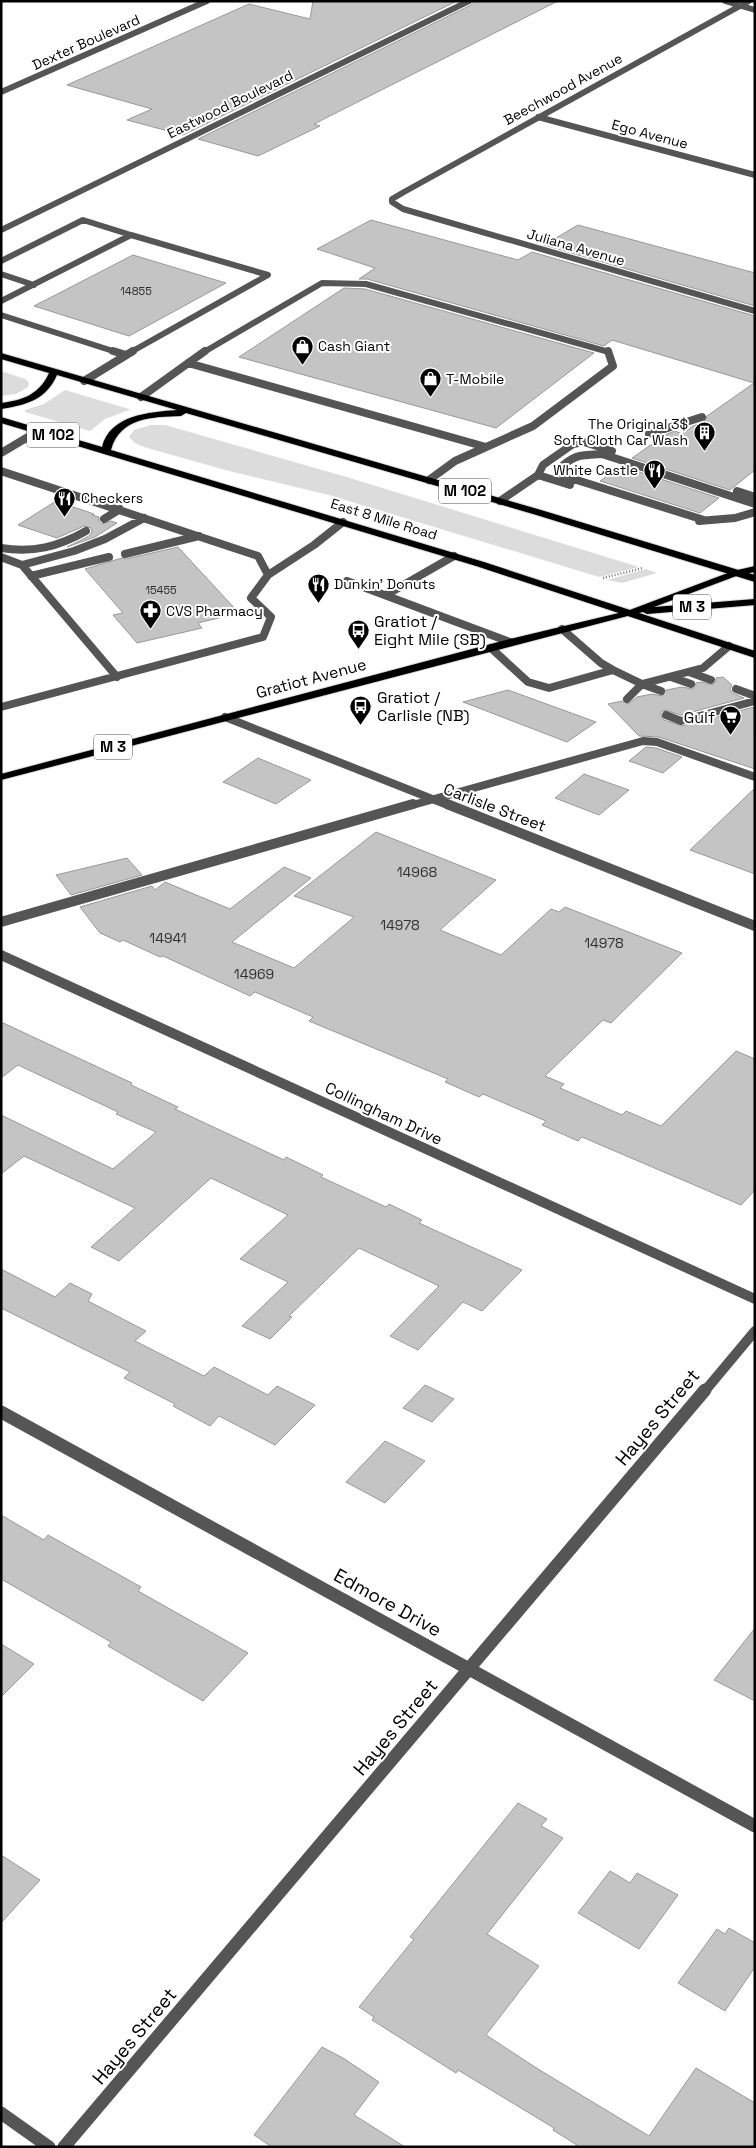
<svg xmlns="http://www.w3.org/2000/svg" width="756" height="2148" font-family="'Space Grotesk',sans-serif">
<rect width="100%" height="100%" fill="#fff"/>
<path fill="#dcdcdc" d="M1,371L25,379L29,383L28,387L16,394L1,396Z
M65,390L129,409V410L105,419L90,431L25,412V410L44,404Z
M151,425H165L350,478L639,567L599,577L329,495L225,470L144,447L135,443L129,437L134,430Z
M646,569L657,573L622,583L607,580Z"/>
<path fill="#c4c4c4" stroke="#999" d="M313,1H457L183,135L127,120L152,109L67,85L249,4L310,19Z
M474,1H558L314,124L320,126L258,156L198,139L471,5Z
M371,220L518,260L532,252L755,316V470L730,490L632,458L665,435L675,431L682,434L693,426L704,422L707,416L754,383L612,340L604,346L367,279H359L375,268L317,249Z
M578,225L755,273V306L544,245Z
M133,255L226,283L129,336L34,306Z
M344,288L365,289L594,353L496,428L239,357Z
M621,466L719,498L700,513L600,481Z
M56,501L94,514L92,515L99,517V522L102,524L111,521L117,523L95,537L67,547L89,536L92,532L91,528L84,526L57,538L18,525Z
M178,547L239,613L198,623L202,628L137,643L113,615L123,613L85,569L122,558L126,559Z
M723,677L732,685L730,689L732,693L744,698L681,715L665,710L661,712V716L664,720L682,726L754,707L755,769L659,737L639,736L608,704L622,701L628,704L637,697L652,694L662,696L666,690L682,687L693,689L696,683L701,682L712,685L716,682V678Z
M508,690L596,722L567,742L463,702Z
M646,747L656,748L682,757L663,773L629,761Z
M258,758L311,780L276,804L223,782Z
M584,774L629,790L599,815L555,798Z
M755,788V874L690,850Z
M376,832L496,880L440,930L501,955L551,909L559,912L565,907L682,953L611,1023L603,1020L545,1076L564,1084L560,1088L622,1115L626,1111L661,1126L736,1051L755,1059V1190L741,1205L582,1137L578,1141L542,1125L546,1121L483,1094L479,1097L445,1082L448,1079L309,1021L313,1017L255,992L250,996L163,956L160,957L123,940L120,942L100,933L80,907L152,886L155,890L165,882L230,909L284,867L311,878L232,942L294,968L354,917L294,896Z
M127,858L142,875L71,895L56,875Z
M1,1022L132,1083L131,1085L178,1107L175,1109L284,1160L286,1157L323,1175L321,1177L386,1207L389,1204L422,1220L419,1223L522,1270L482,1311L463,1302L418,1350L390,1336L439,1286L359,1248L289,1316L292,1317L270,1339L242,1326L288,1282L240,1259L288,1215L211,1178L119,1261L91,1247L135,1208L24,1156L1,1174V1115L113,1169L156,1132L116,1114L118,1112L18,1065L1,1078Z
M1,1269L55,1297L70,1283L92,1294L88,1301L146,1331L135,1341L204,1376L214,1367L268,1395L277,1386L315,1405L275,1445L219,1416L210,1426L173,1406L175,1404L124,1378L130,1372L1,1308Z
M425,1385L454,1399L432,1422L403,1408Z
M385,1441L425,1461L385,1503L346,1482Z
M1,1515L44,1540L48,1535L141,1587L138,1591L248,1653L203,1701L108,1646L111,1642L1,1579Z
M755,1628V1701L714,1680Z
M1,1644L34,1664L1,1697Z
M518,1803L547,1819L541,1826L563,1838L487,1934L539,1966L486,2035L538,2069L649,2136L696,2068L755,2103V2147H580L553,2130L554,2128L458,2070L456,2073L372,2020L374,2017L359,2007L414,1939L410,1937Z
M1,1855L40,1880L1,1923Z
M610,1871L630,1883L637,1873L678,1895L639,1949L578,1913Z
M729,1928L755,1943V1967L725,2011L678,1983L717,1929L725,1934Z
M322,2047L343,2058L379,2082L354,2115L405,2147H272L254,2135Z"/>
<g fill="none" stroke-linecap="round" stroke-linejoin="round">
<defs>
<path id="primary" d="M755,566V572L739,575L654,607L755,599V605L647,614L643,612L1,780V774L506,640L627,611L733,571Z"/>
<path id="trunk" d="M1,353L541,510L755,575V582L533,514L186,413L181,416C153,417 120,417 111,450L484,562L755,651V658L476,566L1,423V417L102,447C110,415 149,412 177,410L57,375C46,400 26,405 1,409V403C23,400 39,395 49,373L1,359Z"/>
</defs>
<use href="#primary" stroke="#dbdbdb" stroke-width="2"/>
<use href="#trunk" stroke="#dbdbdb" stroke-width="2"/>
<path stroke="#777" stroke-width="2.5" stroke-dasharray="1 2" stroke-linecap="butt" d="M603,578L643,568"/>
<path stroke="#555" stroke-width="6" d="M1,261L83,220L131,235
M1,274L34,285
M1,301L131,235L268,275L131,352
M1,315L116,352
M204,352L322,283L366,284L609,352"/>
<path stroke="#555" stroke-width="8" d="M113,351L126,355
M188,363L486,447
M84,381L133,351
M141,397L205,351
M649,434L702,417
M1,453L38,431
M1,471L258,556L268,575
M538,475L570,485
M429,480L455,461L533,426L613,366L608,351
M737,491L755,497
M500,501L538,475L543,465L573,444L584,442L612,451
M104,519L120,509
M704,520L564,476L558,470C574,454 581,455 602,454L755,504
M699,521L735,518L755,512
M1,548C33,553 58,547 86,531
M125,554L199,536
M1,557L22,565L117,677
M22,565L74,551L105,539L144,518
M31,576L109,557
M347,581L510,642
M386,595L454,556
M491,648L528,682L549,688L613,670L601,663L562,629
M613,670L642,684L703,668L729,646
M689,672L711,680
M671,677L691,684
M736,689L755,696
M627,699L642,684L661,691
M1,707L263,637L271,617L251,598L268,575L314,545L343,522
M666,715L681,721L755,701
M409,806L643,741L657,742L755,777"/>
<path stroke="#555" stroke-width="10" d="M1,922L413,804"/>
<path stroke="#555" stroke-width="6" d="M725,1L755,10
M749,1L404,192L392,199V202L403,209L755,311
M1,92L207,1
M538,117L755,175
M1,230L469,1"/>
<path stroke="#555" stroke-width="8" d="M225,717L450,806"/>
<path stroke="#555" stroke-width="10" d="M447,804L755,926
M1,955L755,1299"/>
<path stroke="#555" stroke-width="13" d="M1,1412L755,1826
M1,2113L49,2147"/>
<path stroke="#555" stroke-width="10" d="M704,1392L755,1331"/>
<path stroke="#555" stroke-width="13" d="M64,2147L705,1390"/>
<use href="#primary" fill="#000" fill-rule="evenodd"/>
<use href="#trunk" fill="#000" fill-rule="evenodd"/>
</g>
<defs>
<symbol id="shop-pin" viewBox="-11 -11 22 30"><path d="M0 17L-7.5 6A9.5 9.5 0 1 1 7.5 6Z" fill="#000" stroke="#fff"/><path d="M-5-2.5h2.3a2.7 3.5 0 0 1 5.4 0H5L5.5 6h-11ZM-1.5-2.5h3a1.5 2.3 0 0 0-3 0Z" fill="#fff"/></symbol>
<symbol id="building-pin" viewBox="-11 -11 22 30"><path d="M0 17L-7.5 6A9.5 9.5 0 1 1 7.5 6Z" fill="#000" stroke="#fff"/><path d="M-4-6H4V6H1V3H-1V6H-4ZM-2.5-4.3h1.7v1.8h-1.7ZM.8-4.3h1.7v1.8H.8ZM-2.5-1h1.7V.8h-1.7ZM.8-1h1.7V.8H.8Z" fill="#fff"/></symbol>
<symbol id="restaurant-pin" viewBox="-11 -11 22 30"><path d="M0 17L-7.5 6A9.5 9.5 0 1 1 7.5 6Z" fill="#000" stroke="#fff"/><path d="M-5-6h1v4h1v-4h1v4h1v-4h1v5L-1.5 .5V6h-2V.5L-5-1ZM5-6V6H3V1.5H1.5Q1.5-4 5-6Z" fill="#fff"/></symbol>
<symbol id="pharmacy-pin" viewBox="-11 -11 22 30"><path d="M0 17L-7.5 6A9.5 9.5 0 1 1 7.5 6Z" fill="#000" stroke="#fff"/><path d="M-2-6h4v4h4v4h-4v4h-4v-4h-4v-4h4Z" fill="#fff"/></symbol>
<symbol id="bus-pin" viewBox="-11 -11 22 30"><path d="M0 17L-7.5 6A9.5 9.5 0 1 1 7.5 6Z" fill="#000" stroke="#fff"/><path d="M-5-6H5V4H4V6H2V4H-2V6H-4V4H-5ZM-3.5-4V0h7V-4ZM-3.5 1.2v1.5H-2V1.2ZM2 1.2v1.5H3.5V1.2Z" fill="#fff"/></symbol>
<symbol id="supermarket-pin" viewBox="-11 -11 22 30"><path d="M0 17L-7.5 6A9.5 9.5 0 1 1 7.5 6Z" fill="#000" stroke="#fff"/><path d="M-6-5.5h2.5l.6 2H6L4.5 2H-2.5L-4.4-4H-6ZM-1.5 3.2a1.3 1.3 0 1 0 .1 0ZM3 3.2a1.3 1.3 0 1 0 .1 0Z" fill="#fff"/></symbol>
</defs>
<g fill-rule="evenodd">
<use href="#shop-pin" x="290" y="334" width="25" height="34"/>
<use href="#shop-pin" x="418" y="366" width="25" height="34"/>
<use href="#building-pin" x="692" y="420" width="25" height="34"/>
<use href="#restaurant-pin" x="642" y="458" width="25" height="34"/>
<use href="#restaurant-pin" x="52" y="486" width="25" height="34"/>
<use href="#restaurant-pin" x="306" y="572" width="25" height="34"/>
<use href="#pharmacy-pin" x="138" y="598" width="25" height="34"/>
<use href="#bus-pin" x="346" y="618" width="25" height="34"/>
<use href="#bus-pin" x="348" y="694" width="25" height="34"/>
<use href="#supermarket-pin" x="718" y="704" width="25" height="34"/>
</g>
<g text-anchor="middle" stroke-width="4" stroke-linejoin="round" paint-order="stroke">
<g font-size="11" fill="#313131">
<text x="136" y="295">14855</text>
<text x="161" y="594">15455</text>
</g>
<g font-size="14" fill="#000" stroke="#fff">
<text transform="translate(86 42) rotate(-24)" y="5">Dexter Boulevard</text>
<text transform="translate(563 89) rotate(-29)" y="5">Beechwood Avenue</text>
<text transform="translate(230 104) rotate(-26)" y="5">Eastwood Boulevard</text>
<text transform="translate(650 134) rotate(15)" y="5">Ego Avenue</text>
<text transform="translate(576 247) rotate(16)" y="5">Juliana Avenue</text>
<text transform="translate(384 519) rotate(17)" y="5">East 8 Mile Road</text>
</g>
<g font-size="14" fill="#000" stroke="#fff" text-anchor="start">
<text x="318" y="351">Cash Giant</text>
<text x="446" y="384">T-Mobile</text>
<text x="688" y="429" text-anchor="end">The Original 3$<tspan x="688" dy="16">Soft Cloth Car Wash</tspan></text>
<text x="638" y="475" text-anchor="end">White Castle</text>
<text x="81" y="503">Checkers</text>
<text x="334" y="589">Dunkin' Donuts</text>
<text x="166" y="616">CVS Pharmacy</text>
</g>
<g font-size="14" fill="#313131">
<text x="417" y="877">14968</text>
<text x="400" y="930">14978</text>
<text x="168" y="943">14941</text>
<text x="604" y="948">14978</text>
<text x="254" y="979">14969</text>
</g>
<g fill="#fff" stroke="#4c4c4c" stroke-width="1">
<rect x="27" y="422.5" width="52" height="25" rx="4"/>
<rect x="439" y="478.5" width="52" height="25" rx="4"/>
<rect x="673" y="594.5" width="38" height="25" rx="4"/>
<rect x="94" y="734.5" width="38" height="25" rx="4"/>
</g>
<g font-size="15" font-weight="bold" fill="#000">
<text x="53" y="440">M 102</text>
<text x="465" y="496">M 102</text>
<text x="692" y="612">M 3</text>
<text x="113" y="752">M 3</text>
</g>
<g font-size="16" fill="#000" stroke="#fff" text-anchor="start">
<text x="374" y="627">Gratiot /<tspan x="374" dy="18">Eight Mile (SB)</tspan></text>
<text x="377" y="703">Gratiot /<tspan x="377" dy="18">Carlisle (NB)</tspan></text>
<text x="715" y="723" text-anchor="end">Gulf</text>
</g>
<g font-size="16" fill="#000" stroke="#fff">
<text transform="translate(311 678) rotate(-15)" y="6">Gratiot Avenue</text>
<text transform="translate(495 807) rotate(21)" y="6">Carlisle Street</text>
<text transform="translate(384 1113) rotate(25)" y="6">Collingham Drive</text>
</g>
<g font-size="19" fill="#000" stroke="#fff">
<text transform="translate(657 1417) rotate(-50)" y="7">Hayes Street</text>
<text transform="translate(388 1602) rotate(29)" y="7">Edmore Drive</text>
<text transform="translate(395 1727) rotate(-50)" y="7">Hayes Street</text>
<text transform="translate(134 2036) rotate(-50)" y="7">Hayes Street</text>
</g>
</g>
<rect width="756" height="2148" fill="none" stroke="#000000" stroke-width="5"/>
</svg>
